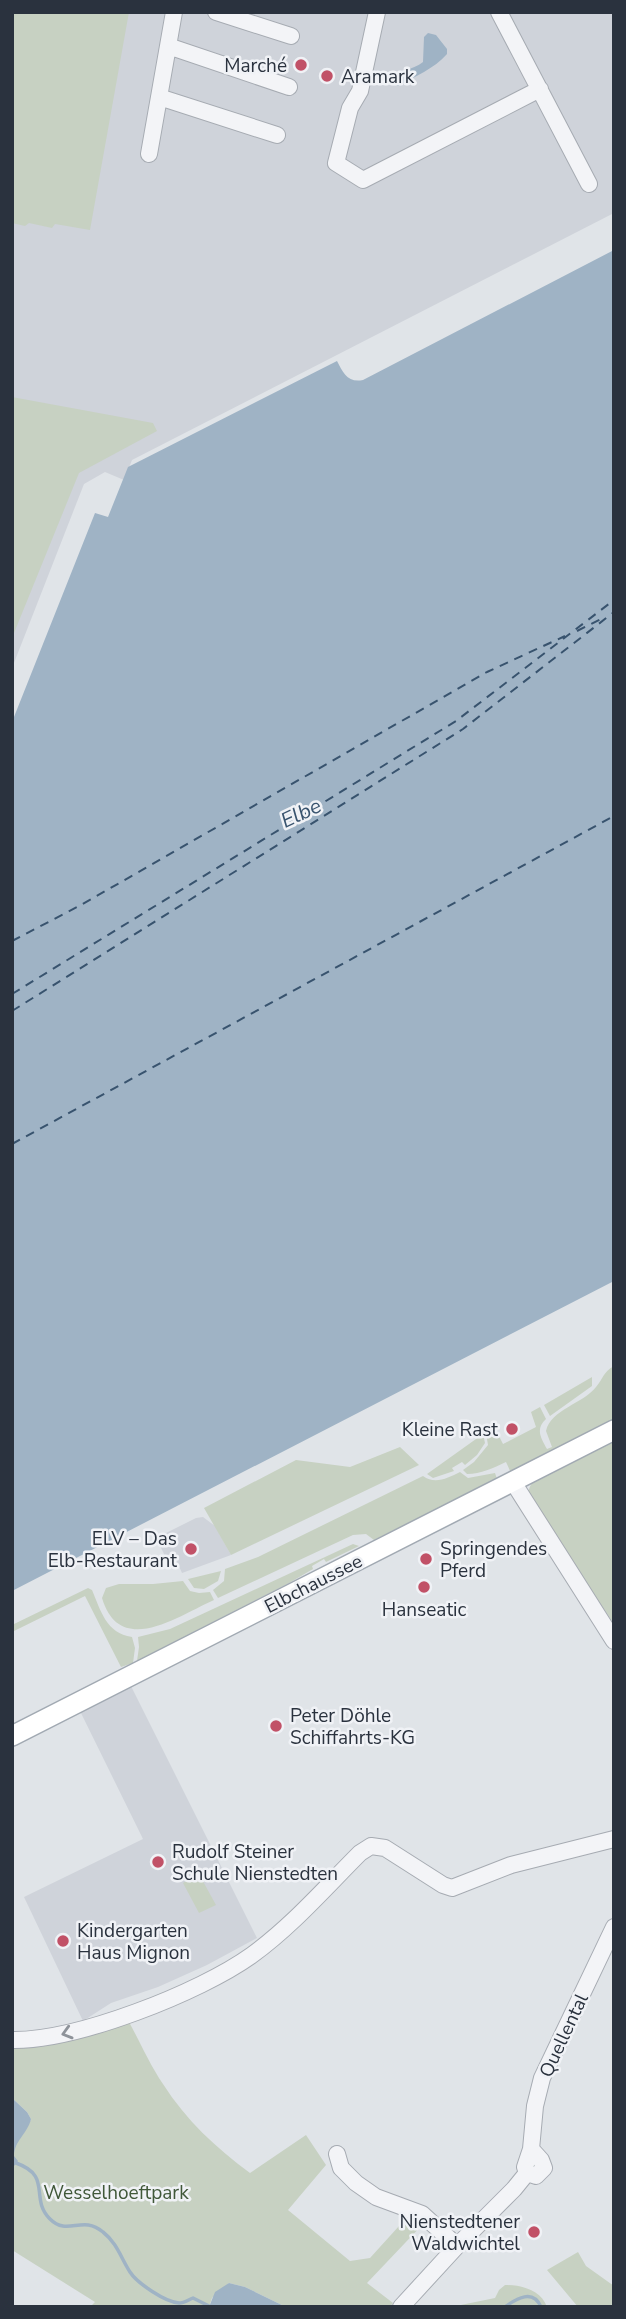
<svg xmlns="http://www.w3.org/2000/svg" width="626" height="2319" font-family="'Nunito Sans',sans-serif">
<rect width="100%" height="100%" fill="#e0e4e8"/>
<path fill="#cfd3da" d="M12,12H614V213L132,460L124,480L105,472L84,484L12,668Z
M203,1517L215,1526L231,1555L182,1573L173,1553L165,1556L156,1538L196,1518Z
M130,1684L257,1938L207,1965L158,1987L111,2003L83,2021L24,1897L143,1839L79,1709Z"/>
<path fill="#c7d1c2" d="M12,12H129L90,230L55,224L52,228L29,223L25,226L12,223Z
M12,397L153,423L157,431L79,473L12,638Z
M614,1366V1419L511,1473L506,1462C493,1468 481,1474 467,1474L463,1470L474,1462L488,1445L486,1433L495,1428L503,1444L536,1427L531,1412L540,1407L546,1419C535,1429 541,1438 547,1449L552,1447L546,1431C551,1409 583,1404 596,1387C603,1379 603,1372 614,1366Z
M592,1377V1386L550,1416L544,1405Z
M483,1434L485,1443L477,1455L465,1465L462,1462L452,1468L454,1471L433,1478L427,1474Z
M614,1441V1624L529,1497C528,1488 530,1484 537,1479Z
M400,1447L419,1465L231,1555L204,1508L296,1460L350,1467Z
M460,1472L468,1478L495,1473L497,1479L374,1540L366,1534L353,1535L218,1598L213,1590L224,1581L225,1569L258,1557L423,1476C435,1485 448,1478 460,1472Z
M353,1544L359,1546L326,1562L324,1559L312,1566L313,1569L289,1583L137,1661L139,1647L138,1637L170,1629Z
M221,1571L218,1581L204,1589L194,1588L188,1579Z
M183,1581L190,1591L199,1593L210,1592L214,1600C178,1616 120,1658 102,1598L106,1588L119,1584H153Z
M88,1588L92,1590C101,1611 106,1633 132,1637L135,1648L133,1663L121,1667L85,1596L12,1632V1625Z
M199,1874L216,1905L199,1913L183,1883Z
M129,2022C140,2042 150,2065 163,2084C186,2120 216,2148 250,2173L306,2135L326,2165L288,2210L350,2261L370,2258L409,2215L424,2223L367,2283L393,2303L390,2307H286L245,2287L229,2283L212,2298L209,2307H90L95,2302L12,2250L13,2152C16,2140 27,2131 31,2119L27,2112L12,2098V2046Z
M578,2252L586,2266L614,2286V2307H578L547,2270Z
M505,2285C522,2285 541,2290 547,2307H451L495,2298L499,2290Z"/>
<path fill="#9fb3c5" d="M428,33L436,35L447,49V54C434,69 415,76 398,86L392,83V78C399,70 413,70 423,62L424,37Z
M614,250V1281L12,1591V722L95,513L108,517L128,467L337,361C343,373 348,383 363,380Z
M12,2098L27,2112L31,2119C28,2133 14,2141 14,2156L18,2161L14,2166H12Z
M229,2283L245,2287L286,2307H209L215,2292Z"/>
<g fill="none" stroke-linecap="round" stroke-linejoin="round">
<path stroke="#9fb3c5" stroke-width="3.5" d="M16,2163C53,2176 29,2198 50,2219C68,2237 82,2214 103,2232C117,2243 121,2258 130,2272C137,2283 165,2302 179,2303C184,2303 188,2300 193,2298L209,2306
M505,2307C517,2298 533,2289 541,2307"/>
<path stroke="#38536e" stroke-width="2" stroke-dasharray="9 7" stroke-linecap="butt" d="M577,631L603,618
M12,941L81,905L487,672L565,636
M12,994L456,721L614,600
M12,1011L463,729L614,612
M12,1144L614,816"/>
<defs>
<path id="minor" d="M216,12L291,36
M377,12L360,91L350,108L336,163L363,180L540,89
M499,12L589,184
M168,46L289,87
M159,97L277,135
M149,154L174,12
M513,1482L614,1641
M12,2040C76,2041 199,1993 252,1955C292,1926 325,1888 360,1853L371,1846L385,1848L443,1885L452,1888L511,1865L614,1839
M337,2154L341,2168L356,2183L376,2197L422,2214L457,2246
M527,2173L536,2176L544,2168L541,2160L531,2149
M401,2307L457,2246L514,2189L527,2173L525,2167L531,2149L535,2106L542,2078L614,1927"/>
<path id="major" d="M12,1736L614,1430"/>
</defs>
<use href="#minor" stroke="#a6abb2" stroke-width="18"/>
<use href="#major" stroke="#a1a9b2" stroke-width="22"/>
<use href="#minor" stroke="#f3f4f7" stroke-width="16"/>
<use href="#major" stroke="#fff" stroke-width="19"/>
</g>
<defs><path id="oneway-chevron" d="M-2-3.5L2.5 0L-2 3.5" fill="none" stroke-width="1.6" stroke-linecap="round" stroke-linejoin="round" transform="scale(1.75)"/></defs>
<use stroke="#8e939a" href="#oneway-chevron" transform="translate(67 2033) rotate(164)"/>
<g fill="#c15167" stroke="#f0f2f6" stroke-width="2.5">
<circle cx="301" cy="65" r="7"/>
<circle cx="327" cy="76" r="7"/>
<circle cx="512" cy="1429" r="7"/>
<circle cx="191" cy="1549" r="7"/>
<circle cx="426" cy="1559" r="7"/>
<circle cx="424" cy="1587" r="7"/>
<circle cx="276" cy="1726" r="7"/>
<circle cx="158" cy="1862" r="7"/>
<circle cx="63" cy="1941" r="7"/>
<circle cx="534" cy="2232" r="7"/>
</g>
<g text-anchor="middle" stroke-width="5" stroke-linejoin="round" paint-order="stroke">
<g font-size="19" fill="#2a323e" stroke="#f0f2f6" text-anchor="start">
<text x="287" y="72" text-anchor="end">Marché</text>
<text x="341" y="83">Aramark</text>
<text x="498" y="1436" text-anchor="end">Kleine Rast</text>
<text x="177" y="1545" text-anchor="end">ELV – Das<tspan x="177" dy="22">Elb-Restaurant</tspan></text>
<text x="440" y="1555">Springendes<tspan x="440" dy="22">Pferd</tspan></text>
<text x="424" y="1616" text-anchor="middle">Hanseatic</text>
<text x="290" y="1722">Peter Döhle<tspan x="290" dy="22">Schiffahrts-KG</tspan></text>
<text x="172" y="1858">Rudolf Steiner<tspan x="172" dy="22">Schule Nienstedten</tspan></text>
<text x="77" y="1937">Kindergarten<tspan x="77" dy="22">Haus Mignon</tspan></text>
<text x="520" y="2228" text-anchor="end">Nienstedtener<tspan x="520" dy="22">Waldwichtel</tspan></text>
</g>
<g font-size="19" fill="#2a323e" stroke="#f0f2f6">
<text transform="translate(313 1583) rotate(-27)" y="7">Elbchaussee</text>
<text transform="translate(563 2035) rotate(-65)" y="7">Quellental</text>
</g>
<g font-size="19" fill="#405839" stroke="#f0f2f6">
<text x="116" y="2199">Wesselhoeftpark</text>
</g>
<g font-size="21" font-style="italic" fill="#38536e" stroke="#f0f2f6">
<text transform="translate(301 813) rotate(-25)" y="7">Elbe</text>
</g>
</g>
<rect width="626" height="2319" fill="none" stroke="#2a323e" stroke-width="28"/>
</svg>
